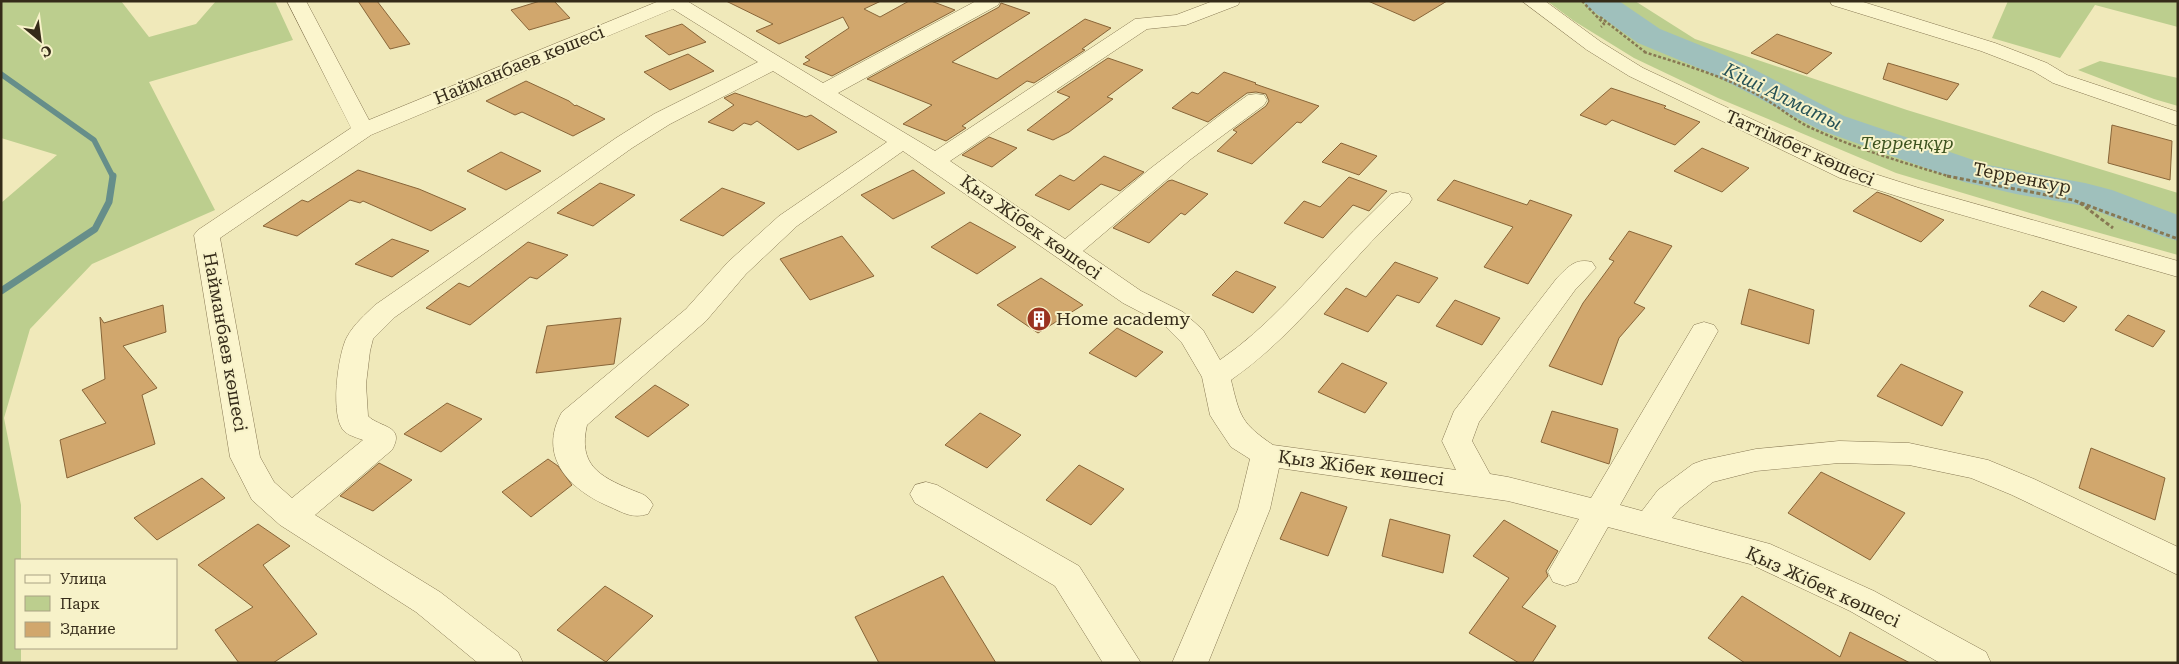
<svg xmlns="http://www.w3.org/2000/svg" width="2179" height="664" font-family="'Roboto Serif',serif">
<rect width="100%" height="100%" fill="#f0e9ba"/>
<path fill="#bcce8e" d="M1,1H121L149,37L196,24L216,1H275L293,40L149,82L215,210L92,264L30,329L4,418L21,505V560H16V648H21V663H1V203L57,155L1,138Z
M1547,1H1635L1695,39L1907,110L2178,193V255L2050,219L1896,173L1718,98L1634,58L1574,21Z
M2008,1H2178V27L2095,5L2060,58L1992,38Z
M2100,61L2178,78V106L2154,99L2078,70Z"/>
<g fill="none" stroke-linecap="round" stroke-linejoin="round">
<path stroke="#668e8a" stroke-width="5.5" d="M1,74L94,140L113,177"/>
<path stroke="#668e8a" stroke-width="7" d="M1,291L95,229L109,202L113,176"/>
<path fill="#9fc0bc" fill-rule="evenodd" d="M1583,1H1619L1660,29L1732,58L1844,116L1988,165L2085,183L2112,190L2178,215V241L2164,237L2084,206L2016,194L1964,182L1820,130L1708,72L1638,43L1587,7Z"/>
</g>
<path fill="#d1a76d" stroke="#886538" d="M358,1H377L410,44L390,49Z
M540,1H554L570,18L529,30L511,10Z
M726,1H881L864,9L880,17L909,1H931L955,10L832,76L803,64L810,60L805,57L849,28L843,17L779,44L756,31L773,24Z
M1368,1H1447L1414,21Z
M1001,3L1030,13L952,62L997,79L1085,19L1111,28L1082,49L1085,50L1034,83L1027,81L962,126L966,128L946,141L903,124L932,105L867,79L999,7Z
M682,24L706,42L669,55L645,36Z
M1777,34L1832,53L1807,74L1751,53Z
M688,54L714,71L670,90L644,72Z
M1108,58L1143,70L1107,97L1113,99L1069,132L1053,140L1027,130L1070,97L1057,92Z
M1888,63L1959,84L1947,100L1883,79Z
M1224,72L1256,83L1255,84L1319,106L1301,123L1297,122L1252,164L1217,151L1237,132L1233,130L1266,106L1269,101L1266,94L1256,92L1247,93L1208,122L1172,108L1192,92L1198,94Z
M526,81L569,101L575,106L576,105L605,119L573,136L522,112L515,115L486,101Z
M1611,88L1666,106L1664,108L1700,122L1675,145L1612,120L1606,125L1580,115Z
M735,93L806,117L811,115L837,132L798,150L757,121L751,125L744,123L733,131L708,122L734,105L724,98Z
M2112,125L2172,141L2170,180L2108,163Z
M989,137L1017,148L992,167L962,155Z
M1341,143L1377,156L1359,175L1322,162Z
M1702,148L1749,168L1722,192L1674,171Z
M501,152L541,171L506,190L467,171Z
M1104,156L1144,172L1120,191L1101,184L1069,210L1035,195L1060,175L1074,181Z
M358,170L419,189L466,209L431,231L363,201L360,203L350,200L297,236L263,226L302,200L308,202Z
M913,170L945,193L893,219L861,195Z
M1349,177L1387,191L1369,211L1353,205L1323,238L1284,223L1304,201L1320,207Z
M1172,180L1208,194L1185,215L1181,213L1149,243L1113,228L1168,181Z
M1454,180L1527,205L1530,200L1572,215L1528,284L1484,267L1513,227L1437,200Z
M600,183L635,195L593,226L557,213Z
M722,188L765,203L723,236L680,220Z
M1877,192L1889,196L1944,220L1921,242L1853,211Z
M970,222L1016,247L977,274L931,247Z
M1629,231L1672,246L1634,303L1645,308L1619,338L1602,385L1549,366L1583,303L1614,261L1609,259Z
M842,236L874,276L810,300L780,259Z
M392,239L429,251L392,277L355,264Z
M528,242L568,255L537,279L530,277L470,325L426,308L459,283L469,287Z
M1395,262L1438,278L1419,303L1397,295L1368,332L1324,314L1346,288L1366,297Z
M1236,271L1276,287L1253,313L1212,295Z
M1041,278L1083,305L1038,333L997,305Z
M1749,289L1814,310L1809,344L1741,324Z
M2042,291L2077,307L2064,322L2029,306Z
M1455,300L1500,318L1482,345L1436,326Z
M163,305L166,332L123,346L157,388L142,395L155,444L67,478L60,440L106,423L82,390L105,379L100,317L104,323Z
M2128,315L2165,331L2153,347L2115,330Z
M621,318L614,364L536,373L547,326Z
M1117,328L1163,352L1136,377L1089,353Z
M1342,363L1387,383L1365,413L1318,392Z
M1901,364L1963,392L1942,426L1877,396Z
M655,385L689,405L648,437L615,417Z
M447,403L482,419L441,452L404,434Z
M1552,411L1618,429L1609,464L1541,442Z
M980,413L1021,435L987,468L945,445Z
M2091,448L2165,478L2155,520L2079,488Z
M548,459L558,466L572,485L531,517L502,492Z
M379,463L412,480L373,511L340,496Z
M1079,465L1124,489L1091,525L1046,500Z
M1821,472L1905,513L1870,560L1788,513Z
M202,478L225,498L157,540L134,518Z
M1301,492L1347,507L1328,556L1280,539Z
M1390,519L1450,535L1443,573L1382,556Z
M1504,520L1558,551L1546,571L1548,576L1522,607L1556,626L1532,663H1519L1469,633L1509,578L1473,556Z
M258,524L290,546L263,565L317,634L273,663H239L215,630L253,607L198,565Z
M943,576L996,663H879L855,617Z
M605,586L653,616L606,662L557,630Z
M1742,596L1840,657L1850,632L1910,663H1745L1708,638Z"/>
<g fill="none" stroke-linecap="round" stroke-linejoin="round">
<defs>
<path id="minor" d="M287,1H306L369,120L659,1H687L823,83L976,1H1000L998,5L838,93L935,151L1135,19L1176,15L1213,1H1240L1238,5L1186,25L1147,29L950,161L1065,239L1151,168L1223,113L1248,95L1256,94L1264,95L1267,100L1264,105L1191,159L1083,251L1141,291L1183,312L1203,330L1220,360C1267,328 1303,284 1342,243C1358,226 1375,210 1391,194L1400,192L1409,194L1412,199L1409,204C1392,221 1375,237 1360,254C1319,299 1281,345 1231,380C1240,417 1241,423 1273,445L1456,470L1442,441L1454,411L1557,278C1568,267 1575,258 1592,262L1596,268L1575,290L1479,422L1472,441L1490,474L1508,477L1591,498L1694,325L1704,322L1714,325L1718,331L1620,505L1642,511L1658,490L1693,464L1704,460L1756,449L1839,441L1909,443L1988,460L2034,479L2178,547V575L2012,495L1971,478L1909,465L1839,463L1756,471L1713,482L1680,508L1672,518L1770,544L1874,591L1986,652L1991,663H1940L1850,611L1750,564L1608,527L1577,582L1565,586L1553,582L1548,572L1579,519L1508,501L1279,468L1270,509L1208,663H1172L1238,509L1250,459L1231,447L1215,423L1210,415L1202,377L1182,343L1163,324L1123,303L903,151L797,226L746,274L706,321L587,425C578,464 598,476 632,490C642,494 648,495 653,505L648,514C632,519 624,513 608,506C569,489 537,456 562,412L686,309L728,262L779,216L887,142L773,71L670,124L632,148L395,317L373,339L370,351L366,384L368,416C380,428 406,425 392,450L315,515L440,592L518,652L523,663H478L416,612L280,525L252,500L230,457L194,235L198,230L351,128ZM673,9L758,62L654,114L616,138L375,305C365,315 354,324 347,337C338,353 329,419 345,432C350,436 358,438 363,440L292,498L274,482L260,457L220,238L371,135Z
M1522,1H1545L1601,42L1643,68L1856,168L1919,188L2178,261V277L1903,198L1840,178L1629,76L1587,50Z
M1830,1H1860L1995,43L2047,63L2067,75L2178,112V126L2053,83L2033,71L1981,51L1832,5Z
M926,482L937,485L1079,566L1141,663H1103L1055,586L915,503L910,494L915,485Z"/>
</defs>
<use href="#minor" stroke="#877853" stroke-width="1"/>
<path stroke="#877853" stroke-width="2.5" stroke-dasharray="3 2" stroke-linecap="butt" d="M1582,1L1604,24L1601,27
M1600,17L1645,52
M1644,52C1682,64 1723,76 1758,95C1775,104 1790,117 1807,126C1853,148 1902,162 1951,177"/>
<path stroke="#877853" stroke-width="3" stroke-dasharray="4 2.5" stroke-linecap="butt" d="M1947,176L2073,200L2178,239
M2080,203L2113,228"/>
<use href="#minor" fill="#fbf5cd" fill-rule="evenodd"/>
</g>
<defs>
<symbol id="building-disc" viewBox="-11 -11 22 22"><circle r="9.5" fill="#9a3320" stroke="#f7f2c9"/><path d="M-4-6H4V6H1V3H-1V6H-4ZM-2.5-4.3h1.7v1.8h-1.7ZM.8-4.3h1.7v1.8H.8ZM-2.5-1h1.7V.8h-1.7ZM.8-1h1.7V.8H.8Z" fill="#fff"/></symbol>
</defs>
<g fill-rule="evenodd">
<use href="#building-disc" x="1025" y="305" width="28" height="28"/>
</g>
<g text-anchor="middle" stroke-width="4" stroke-linejoin="round" paint-order="stroke">
<g font-size="18" fill="#352b19" stroke="#f7f2c9">
<text transform="translate(519 65) rotate(-22)" y="6">Найманбаев көшесі</text>
<text transform="translate(1800 148) rotate(24)" y="6">Таттімбет көшесі</text>
<text transform="translate(2022 178) rotate(11)" y="6">Терренкур</text>
<text transform="translate(1031 227) rotate(35)" y="6">Қыз Жібек көшесі</text>
<text transform="translate(225 342) rotate(80)" y="6">Найманбаев көшесі</text>
<text transform="translate(1361 468) rotate(8)" y="6">Қыз Жібек көшесі</text>
<text transform="translate(1823 587) rotate(25)" y="6">Қыз Жібек көшесі</text>
</g>
<g font-size="18" font-style="italic" fill="#3d531f" stroke="#f7f2c9">
<text x="1907" y="149">Терреңқұр</text>
</g>
<g font-size="18" fill="#352b19" stroke="#f7f2c9" text-anchor="start">
<text x="1056" y="325">Home academy</text>
</g>
<g font-size="19" font-style="italic" fill="#275256" stroke="#f7f2c9">
<text transform="translate(1783 96) rotate(26)" y="7">Кіші Алматы</text>
</g>
</g>
<rect width="2179" height="664" fill="none" stroke="#352b19" stroke-width="5"/>
<rect x="15" y="559" width="162" height="90" fill="#f7f2c9" stroke="#a9a283"/>
<rect x="25" y="575" width="25" height="8" fill="#fbf5cd" stroke="#a9a283"/>
<text x="60" y="584" font-size="15" fill="#352b19">Улица</text>
<rect x="25" y="596" width="25" height="15" fill="#bcce8e" stroke="#a9a283"/>
<text x="60" y="609" font-size="15" fill="#352b19">Парк</text>
<rect x="25" y="622" width="25" height="15" fill="#d1a76d" stroke="#a9a283"/>
<text x="60" y="634" font-size="15" fill="#352b19">Здание</text>
<g transform="translate(40 40) rotate(151)" stroke="#f7f2c9" stroke-width="4" paint-order="stroke">
<path d="M0-4L9 19L0 12L-9 19Z" fill="#352b19"/>
<text y="-8" font-size="14" font-weight="bold" text-anchor="middle" fill="#352b19">С</text>
</g>
</svg>
